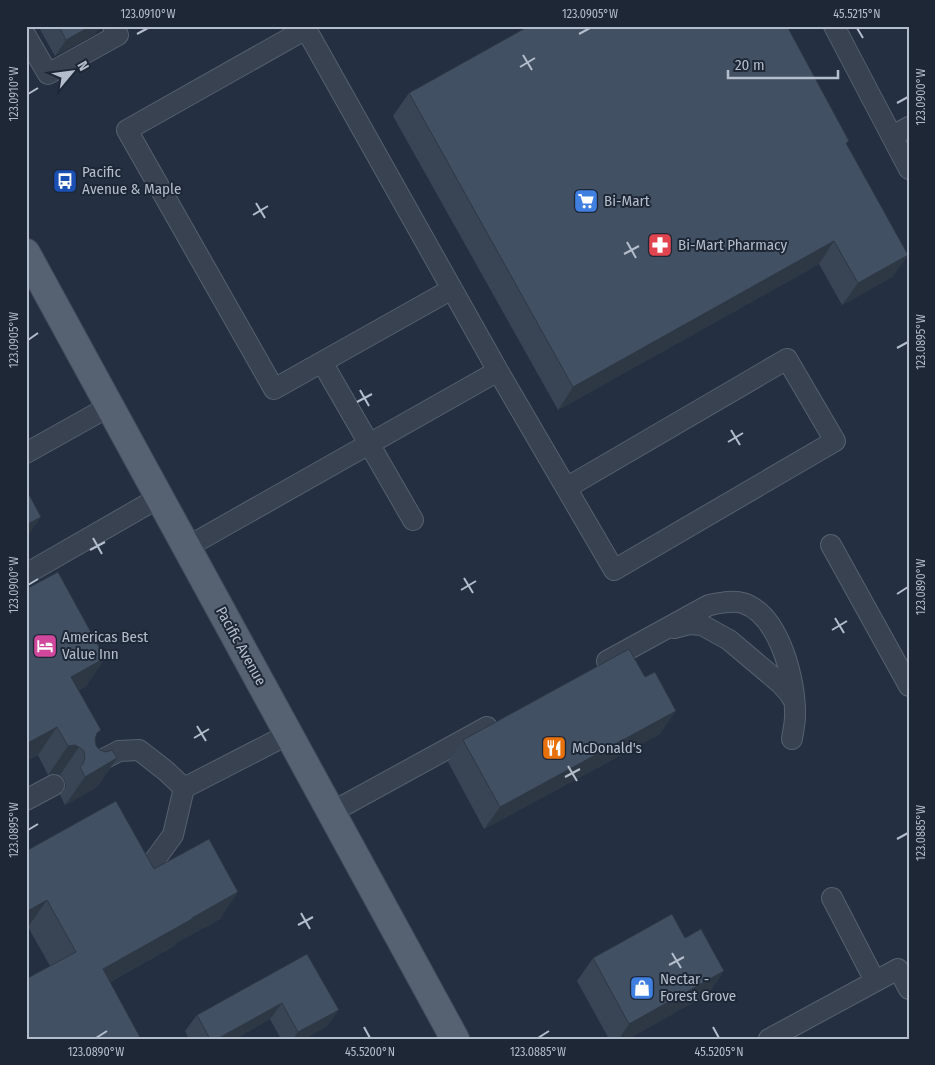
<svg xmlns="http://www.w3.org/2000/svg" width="935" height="1065" font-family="'Fira Sans Condensed',sans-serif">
<rect width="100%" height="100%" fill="#243041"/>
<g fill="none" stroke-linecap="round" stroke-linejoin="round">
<defs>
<path id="lane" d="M834,26L909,169
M26,36L48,74L118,35L113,26
M892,136L909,127
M322,362L413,520
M498,371L614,570L835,441L787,359L566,488
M26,453L110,406
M831,545L909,686
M187,547L498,371L306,29L127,130L274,389L452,289
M26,574L160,497
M674,628L689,624L702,625L729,640L780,683L789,693L794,701
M607,661L709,605C720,603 733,600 743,603C780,615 796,682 795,716C795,724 793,731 792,739
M90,766L119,751L139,750L166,771L184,788L289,734
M26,800L54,785
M332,812L487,727
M137,874L154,861L173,835L184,788
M832,898L875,981
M769,1039L898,969L909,989"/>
<path id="primary" d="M26,253L455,1039"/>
</defs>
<use href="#lane" stroke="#56606e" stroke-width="22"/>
<use href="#primary" stroke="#414b5a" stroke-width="30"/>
<use href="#lane" stroke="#384251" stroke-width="20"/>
<use href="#primary" stroke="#566171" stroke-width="28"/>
</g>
<path fill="#394555" d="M38,26H101L95,34L55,56Z
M409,93L847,145L908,255L892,277L842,305L819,264L558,410L393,116Z
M26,589L105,658L86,686L79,690L96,737L95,739L96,746L100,750L117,758L97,787L65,805L60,795L66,786L64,779L60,775L55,773L48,775L38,755L26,761Z
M660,734L484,829L448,762L463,740Z
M26,851L154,869L220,919L176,943L174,946L110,982L50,966L28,927L26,928Z
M685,938L724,971L708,994L628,1039H609L577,981L593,958Z
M307,954L327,1026L304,1039H281L270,1019L235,1039H189L185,1031L197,1015Z"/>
<path fill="#2e3845" d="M91,26H101L95,34L55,56L66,40Z
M834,241L819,264L558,410L573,387Z
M908,255L892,277L842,305L858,283Z
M41,517L26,538V525Z
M105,658L86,686L52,705L71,677Z
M676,711L660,734L484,829L500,807Z
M57,727L38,755L26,761V744Z
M75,745L79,747L60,775L55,773L48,775L68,746Z
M117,758L97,787L65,805L85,777Z
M238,892L220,919L176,943L174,946L84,996L103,969Z
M47,900L28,927L26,928V912Z
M724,971L708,994L628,1039H619L629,1024Z
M282,1003L270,1019L235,1039H217Z
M339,1010L327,1026L304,1039H293L298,1032Z"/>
<path fill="#425063" stroke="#2e3845" d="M59,26H91L66,40Z
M529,26H787L849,141L846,143L908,255L858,283L834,241L573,387L409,93Z
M26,489L41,517L26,525Z
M58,572L105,658L71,677L101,730L97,733L95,739L96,746L100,750L106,752L112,750L117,758L85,777L80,767L83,764L85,758L84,751L79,747L75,745L68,746L57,727L26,744V589Z
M629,649L645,677L655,672L676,711L500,807L463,740Z
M116,801L154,869L209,839L238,892L192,918V919L103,969L141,1039H26V979L76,952L47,900L26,912V851Z
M672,914L685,938L701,929L724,971L629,1024L593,958Z
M307,954L339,1010L298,1032L282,1003L217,1039H210L197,1015Z"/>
<path fill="none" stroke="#b4bdcb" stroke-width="2" d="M857,28L863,38M137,34L148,28M579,34L590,28M523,55L532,70M520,67L535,58M28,94L38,88M897,103L908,97M256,203L265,218M253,215L268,206M627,242L636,258M624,254L639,246M28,340L38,333M897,348L908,342M360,390L369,406M357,402L372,394M731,430L740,445M728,442L743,433M93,538L102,554M90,550L105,542M464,578L473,593M28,585L38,579M461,590L476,581M897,594L908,587M835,618L844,633M832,630L847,621M197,726L206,741M194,738L209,729M568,766L577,781M565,777L580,769M28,830L38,824M897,839L908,833M301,913L310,929M298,925L313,917M672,953L681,968M669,965L684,957M364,1027L370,1038M713,1027L719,1038M96,1038L107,1031M538,1038L549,1031"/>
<defs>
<symbol id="bus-square" viewBox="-11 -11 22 22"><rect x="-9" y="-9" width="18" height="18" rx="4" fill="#1a4fb4" stroke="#1d2736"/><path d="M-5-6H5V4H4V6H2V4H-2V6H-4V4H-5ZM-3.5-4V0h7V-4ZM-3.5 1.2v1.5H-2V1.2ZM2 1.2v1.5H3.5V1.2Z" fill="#fff"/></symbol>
<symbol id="supermarket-square" viewBox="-11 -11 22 22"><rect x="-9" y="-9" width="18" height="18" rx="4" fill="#3f7fe0" stroke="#1d2736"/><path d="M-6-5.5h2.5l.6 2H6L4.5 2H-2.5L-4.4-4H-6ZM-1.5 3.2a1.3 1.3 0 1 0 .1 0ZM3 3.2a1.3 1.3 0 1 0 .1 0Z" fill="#fff"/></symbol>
<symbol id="pharmacy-square" viewBox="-11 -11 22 22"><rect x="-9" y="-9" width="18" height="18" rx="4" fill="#e0444e" stroke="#1d2736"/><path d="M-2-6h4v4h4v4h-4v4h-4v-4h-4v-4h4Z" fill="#fff"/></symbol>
<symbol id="hotel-square" viewBox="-11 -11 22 22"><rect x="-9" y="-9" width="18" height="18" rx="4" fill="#d1479c" stroke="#1d2736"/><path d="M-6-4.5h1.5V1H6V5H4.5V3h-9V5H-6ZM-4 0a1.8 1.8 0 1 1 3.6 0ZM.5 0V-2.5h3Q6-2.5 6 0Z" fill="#fff"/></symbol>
<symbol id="restaurant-square" viewBox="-11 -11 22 22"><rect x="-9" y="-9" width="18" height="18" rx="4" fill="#e8710a" stroke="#1d2736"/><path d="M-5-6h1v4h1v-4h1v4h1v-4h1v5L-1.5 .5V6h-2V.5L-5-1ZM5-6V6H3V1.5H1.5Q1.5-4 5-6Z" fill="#fff"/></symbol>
<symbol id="shop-square" viewBox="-11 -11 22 22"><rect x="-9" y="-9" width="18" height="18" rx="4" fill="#3f7fe0" stroke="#1d2736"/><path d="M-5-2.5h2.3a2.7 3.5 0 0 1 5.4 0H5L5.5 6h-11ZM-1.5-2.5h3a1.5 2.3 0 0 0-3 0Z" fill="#fff"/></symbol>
</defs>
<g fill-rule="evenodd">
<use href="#bus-square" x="51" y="167" width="28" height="28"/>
<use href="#supermarket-square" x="572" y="187" width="28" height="28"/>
<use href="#pharmacy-square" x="646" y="231" width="28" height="28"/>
<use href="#hotel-square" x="31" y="632" width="28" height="28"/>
<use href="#restaurant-square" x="540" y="734" width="28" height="28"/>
<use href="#shop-square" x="628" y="974" width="28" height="28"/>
</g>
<g text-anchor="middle" stroke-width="4" stroke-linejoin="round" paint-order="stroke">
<g font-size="15" fill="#b4bdcb" stroke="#1d2736" text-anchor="start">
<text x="82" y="177">Pacific<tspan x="82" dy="17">Avenue &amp; Maple</tspan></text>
<text x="604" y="206">Bi-Mart</text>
<text x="678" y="250">Bi-Mart Pharmacy</text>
<text x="62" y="642">Americas Best<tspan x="62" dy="17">Value Inn</tspan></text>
<text x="572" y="753">McDonald's</text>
<text x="660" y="984">Nectar -<tspan x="660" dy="17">Forest Grove</tspan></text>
</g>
<g font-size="15" fill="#b4bdcb" stroke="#1d2736">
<text transform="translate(241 646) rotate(61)" y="5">Pacific Avenue</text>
</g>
</g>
<rect width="935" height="1065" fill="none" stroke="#1d2736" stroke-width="55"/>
<g transform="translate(72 72) rotate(61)" stroke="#1d2736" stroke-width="4" paint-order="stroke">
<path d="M0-4L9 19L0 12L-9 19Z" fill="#b4bdcb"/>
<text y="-8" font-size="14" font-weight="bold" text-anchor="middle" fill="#b4bdcb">N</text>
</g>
<path d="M728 70v8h110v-8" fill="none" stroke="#b4bdcb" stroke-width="2.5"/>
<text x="735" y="70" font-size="15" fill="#b4bdcb" stroke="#1d2736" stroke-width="4" paint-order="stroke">20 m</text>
<rect x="28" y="28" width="880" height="1010" fill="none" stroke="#b4bdcb" stroke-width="2"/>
<g font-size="12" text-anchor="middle" fill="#b4bdcb">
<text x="148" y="18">123.0910°W</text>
<text x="590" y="18">123.0905°W</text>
<text x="857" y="18">45.5215°N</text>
<text transform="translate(14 94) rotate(-90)" y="4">123.0910°W</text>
<text transform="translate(921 97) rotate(-90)" y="4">123.0900°W</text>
<text transform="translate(14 340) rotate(-90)" y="4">123.0905°W</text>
<text transform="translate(921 342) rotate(-90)" y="4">123.0895°W</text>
<text transform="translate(14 585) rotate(-90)" y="4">123.0900°W</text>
<text transform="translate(921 587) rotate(-90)" y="4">123.0890°W</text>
<text transform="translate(14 830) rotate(-90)" y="4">123.0895°W</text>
<text transform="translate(921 833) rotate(-90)" y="4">123.0885°W</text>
<text x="96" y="1056">123.0890°W</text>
<text x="370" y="1056">45.5200°N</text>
<text x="538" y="1056">123.0885°W</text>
<text x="719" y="1056">45.5205°N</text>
</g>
</svg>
